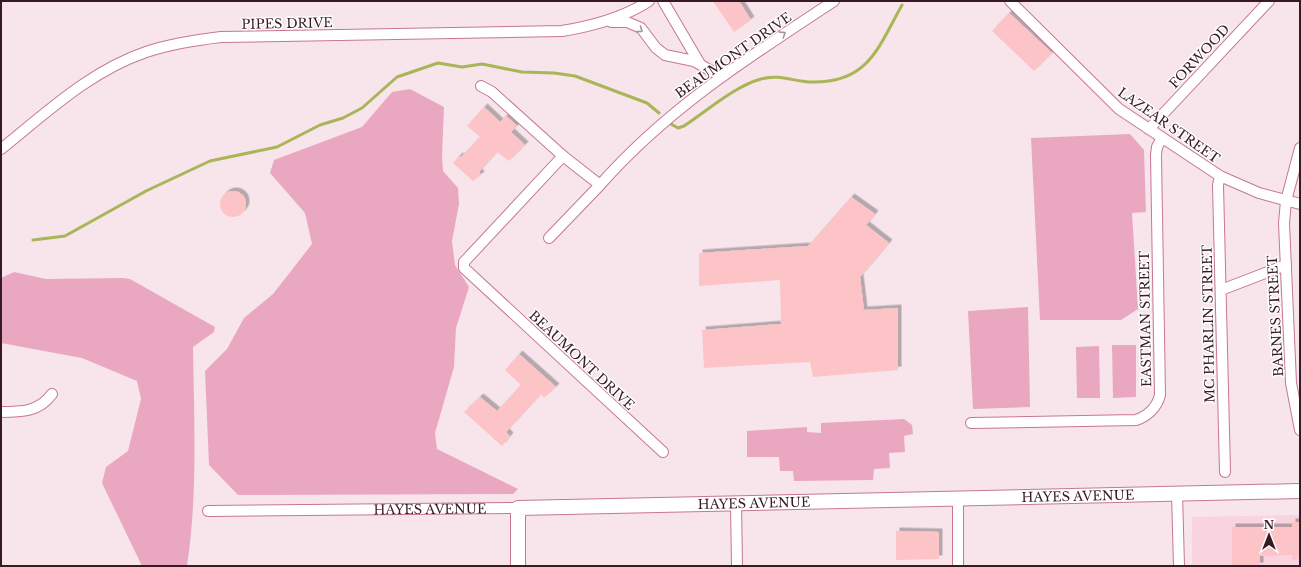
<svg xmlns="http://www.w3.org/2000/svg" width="1301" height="567" font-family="'Libre Baskerville',serif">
<defs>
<filter id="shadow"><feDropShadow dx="3.5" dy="-3.5" stdDeviation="0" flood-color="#0004"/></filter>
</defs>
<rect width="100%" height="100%" fill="#f7e5eb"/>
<path fill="#fad3e1" d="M1300,515V566H1192V517Z"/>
<path fill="#e9a8c0" d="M410,89L444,107L442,156L443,171L458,188L459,204L452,241L455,265L469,287L456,328L454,367L435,433L437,449L518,489L513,494L238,495L209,465L205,371L227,349L244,318L273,294L312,244L305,213L270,173L274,160L362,127L392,92Z
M1130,134L1144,150L1146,212L1132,213L1138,309L1121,320H1040L1031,138Z
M14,272L46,279L123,278L130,279L215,327L214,332L193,347C194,420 198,493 187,566H142L102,483L106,467L128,451L141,399L137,381L82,358L1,343V278Z
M1028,307L1030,407L973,409L968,311Z
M1112,345H1136V397L1113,398Z
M1099,346L1100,398H1077L1076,347Z
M904,419L912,425L913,434L904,436L905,452L889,453L890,468L874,469L873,480L794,481L793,471H780L779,457H747V431L807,427V432L821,433V423Z"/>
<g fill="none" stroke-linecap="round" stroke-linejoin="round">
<path stroke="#a9b556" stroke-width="3" d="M671,124L678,128L684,126C707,111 735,86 761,79C778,74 793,81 810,82C868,84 878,48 902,5
M33,240L65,236L146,191L210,161L277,147L320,125L343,118L362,108L397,77L438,63L462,67L482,64L522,72L554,73L575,76L647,103L659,113"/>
</g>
<path fill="#fcc4c7" filter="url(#shadow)" d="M713,1H739L751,20L734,32Z
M1009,13L1052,53L1034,71L992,31Z
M484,107L500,122L506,116L517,126L511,132L525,145L509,161L497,152L479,172L481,175L473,181L453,163L459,156L461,157L480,137L467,126Z
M220 204a13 13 0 1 1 26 0a13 13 0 1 1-26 0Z
M851,197L875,214L866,225L889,243L860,277L864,310L898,308V370L813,377L810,362L704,368L702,330L781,324L780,280L699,286V253L808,246Z
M519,354L556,387L544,398L541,394L506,432L510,436L502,446L464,412L480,397L497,411L521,385L505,370Z
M1292,522H1300V559L1292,560V555L1260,556V566H1232V527H1292Z
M896,531L939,532V559L896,560Z"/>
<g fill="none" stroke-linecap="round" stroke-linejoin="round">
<defs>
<g id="street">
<path d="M663,1L700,64"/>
<path d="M1010,1L1119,109L1220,176L1259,193L1300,204"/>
<path d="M611,22H627L641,28L656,48L665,55L694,61L713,72L727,71"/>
<path d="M481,86L492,92L563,156L600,185C668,108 749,57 834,1"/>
<path d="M1149,129L1269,1"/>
<path d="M1300,148L1286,201L1284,223L1291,383L1300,430"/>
<path d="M1,149C46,113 90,71 146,52C170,44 195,40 221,37L562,31C593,26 623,18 649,1"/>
<path d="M563,156L464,262V268L663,452"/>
<path d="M1220,176L1218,185L1225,472"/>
<path d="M549,238L600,185"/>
<path d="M1221,290L1286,265"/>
<path d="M1,412C21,412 39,412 52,394"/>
<path d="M971,423L1136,420C1148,416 1157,407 1160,395L1156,155L1157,147L1162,138"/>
<path d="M1177,493L1179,566"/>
<path d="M736,503L737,566"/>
<path id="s1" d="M208,511L518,508"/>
<path d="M958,566V498"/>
</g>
<g id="secondary">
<path id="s2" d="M518,566V508L1300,491"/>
</g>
</defs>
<use href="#street" stroke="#c77696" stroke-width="12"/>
<use href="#secondary" stroke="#c77696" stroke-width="16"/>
<use href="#street" stroke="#fff" stroke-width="10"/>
<use href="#secondary" stroke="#fff" stroke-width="14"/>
</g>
<defs><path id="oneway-chevron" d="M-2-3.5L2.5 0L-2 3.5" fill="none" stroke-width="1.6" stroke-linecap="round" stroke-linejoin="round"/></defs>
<g stroke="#a5989d">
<use href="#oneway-chevron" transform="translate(640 30) rotate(37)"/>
<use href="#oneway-chevron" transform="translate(783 34) rotate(-33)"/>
</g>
<g text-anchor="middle" stroke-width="3" stroke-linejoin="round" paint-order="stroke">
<g font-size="13" fill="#381926" stroke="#fff">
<text transform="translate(287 23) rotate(-1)" y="5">PIPES DRIVE</text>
<text transform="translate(733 55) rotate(-35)" y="5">BEAUMONT DRIVE</text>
<text transform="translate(1199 56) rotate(-47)" y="5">FORWOOD</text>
<text transform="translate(1169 125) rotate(35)" y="5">LAZEAR STREET</text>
<text transform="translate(1275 316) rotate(-93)" y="5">BARNES STREET</text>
<text transform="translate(1145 319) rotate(-91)" y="5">EASTMAN STREET</text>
<text transform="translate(1208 324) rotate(-91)" y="5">MC PHARLIN STREET</text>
<text transform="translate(582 360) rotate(43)" y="5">BEAUMONT DRIVE</text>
<text dy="5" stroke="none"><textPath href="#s2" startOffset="618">HAYES AVENUE</textPath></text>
<text dy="5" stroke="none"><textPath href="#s2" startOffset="294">HAYES AVENUE</textPath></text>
<text dy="5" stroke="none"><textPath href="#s1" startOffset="222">HAYES AVENUE</textPath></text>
</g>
</g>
<rect width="1301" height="567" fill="none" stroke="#381926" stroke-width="4"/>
<g transform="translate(1269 535)" stroke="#ffffff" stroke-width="3" paint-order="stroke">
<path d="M0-3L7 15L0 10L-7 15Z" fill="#381926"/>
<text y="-6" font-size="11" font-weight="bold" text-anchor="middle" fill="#381926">N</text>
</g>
</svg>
